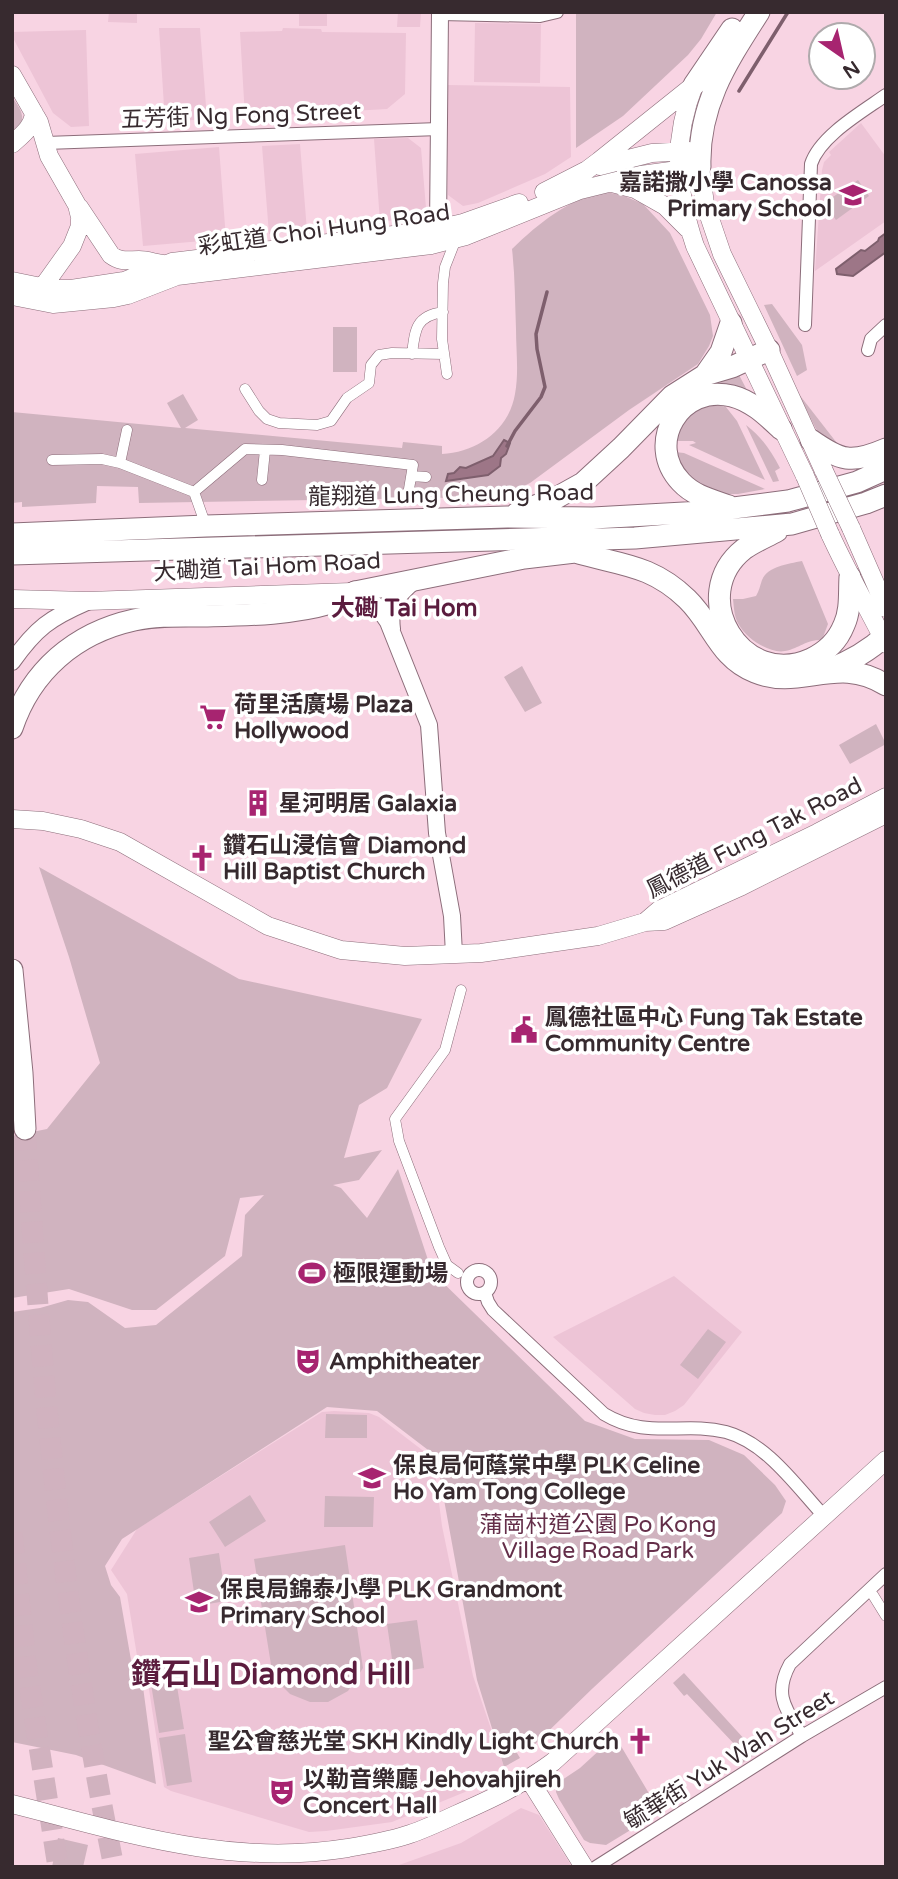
<svg xmlns="http://www.w3.org/2000/svg" width="898" height="1879" font-family="'Varela Round','Noto Sans TC',sans-serif">
<rect width="100%" height="100%" fill="#f8d4e3"/>
<path fill="#edc4d6" d="M109,12H137V23L108,22Z
M299,12H327V26H299Z
M398,12H421L420,27H397Z
M475,23L541,24L540,83L474,82Z
M159,28H200L207,119L165,122Z
M283,28L321,29L322,32L406,33L405,94L387,109L245,117L240,32L282,31Z
M86,30L89,126L71,127L53,113L12,36V32Z
M448,85L570,87L571,157L545,174L478,203L463,206L448,195Z
M861,123L886,157V221L815,271L822,170L824,162L831,155L829,152Z
M408,138L421,148L426,208L417,217L380,222L374,139Z
M300,144L307,231L269,234L262,146Z
M219,147L226,239L143,246L135,154Z
M674,1276L742,1332L684,1405L675,1411L665,1415H655L644,1413L635,1409L553,1337Z
M334,1411L369,1413L379,1417L430,1456L434,1464L442,1526L473,1676L504,1767L465,1792L392,1822L326,1831L309,1832L171,1791L164,1787L146,1670L138,1662L127,1594L111,1570L137,1529L322,1412Z
M521,1808L539,1815L572,1867H400L399,1865L461,1843Z"/>
<path fill="#d0b3bf" d="M576,12H717L701,39L688,55L623,116L576,148Z
M12,97C19,107 25,114 21,126L12,133Z
M858,180L869,196L836,220L824,203Z
M605,192L622,195L643,204L670,233L710,315L713,336L709,346L698,364L629,410L530,483L514,491L499,495L437,498L139,503L138,487L97,486L96,503L22,507V502L12,503V412L181,428L167,403L183,394L198,420L185,428L402,448L403,442L442,446V454C477,452 509,430 515,394C519,373 516,350 516,329C515,302 515,275 512,249C539,223 568,199 605,192Z
M772,304L802,345L807,370L797,376L764,305Z
M333,327H357V372H333Z
M738,373L749,394L701,389Z
M798,393L840,447L824,439L816,429Z
M722,402L737,421L765,480L689,445L696,443L693,441H676L680,428L694,410Z
M746,425C762,437 771,451 780,468L775,471L779,481L773,482Z
M675,452L684,453L765,489L738,494H722L689,484Z
M802,561L828,624L822,640C804,640 801,648 785,651C770,654 747,639 739,625C734,617 734,608 733,599H743L756,596C759,591 760,586 762,580C768,566 788,564 802,561Z
M522,666L542,703L525,712L504,677Z
M876,724L886,744L850,764L839,745Z
M39,867L239,979L422,1019L387,1088L359,1105L344,1158L382,1150L359,1180L333,1185L341,1188L367,1218L398,1169L432,1272L585,1421L635,1439L709,1440L744,1455L775,1485L786,1501L782,1513L593,1688L531,1748L523,1736L511,1743L520,1758L504,1767L477,1680L436,1456L377,1411L327,1407L122,1539L105,1566L111,1585L120,1597L131,1660L141,1672L156,1784L76,1755L12,1742V1312L40,1308L68,1300L88,1302L125,1328L156,1325L242,1256L245,1215L264,1195L240,1198L225,1256L156,1310H132L69,1289L12,1298V1136L47,1129L100,1063L69,957Z
M708,1329L726,1342L698,1379L680,1365Z
M326,1414L367,1415V1438H325Z
M250,1495L266,1521L225,1547L209,1522Z
M325,1496L374,1497L373,1527H324Z
M345,1545L363,1668L348,1691L328,1702H310L290,1694L273,1677L254,1559Z
M219,1553L226,1601L196,1606L189,1558Z
M417,1620L424,1668L394,1673L387,1624Z
M684,1673L757,1753L741,1764L732,1755L737,1747L687,1694L684,1696L673,1683Z
M176,1680L184,1729L159,1733L151,1684Z
M185,1734L192,1782L167,1786L159,1738Z
M615,1736L660,1812L606,1845L590,1843L584,1840L559,1799L556,1792V1784L580,1768Z
M58,1838L88,1845L83,1867H52Z"/>
<path fill="#9d7687" stroke="#7e5f6d" stroke-width="2" d="M886,233V252L853,276L837,274L836,269L861,250L865,251L878,241L879,238Z
M504,440L510,443L506,454L501,458L500,466L488,475L446,481L448,474L454,473L460,467L466,468L493,456Z"/>
<g fill="none" stroke-linecap="round" stroke-linejoin="round">
<path stroke="#7e5f6d" stroke-width="3.5" d="M739,91L788,12
M507,446L515,431L541,397L545,387L537,349L536,334L547,292"/>
<path stroke="#d1b2bf" stroke-width="21" stroke-dasharray="21 10" stroke-linecap="butt" d="M25,1129C32,1223 38,1316 47,1410C62,1563 83,1716 114,1867
M12,1533L26,1664L58,1867"/>
<defs>
<path id="pedestrian" d="M412,354C415,329 416,316 443,312
M447,374L442,339L443,283L445,267L456,239
M245,389L259,411L267,419L279,423L317,425L331,421L347,398L369,383L371,365L379,355L392,353L444,354
M52,460L102,459L120,463L194,492L245,449L282,450L413,465L408,495
M120,463L127,430
M412,476L426,477
M262,480L265,450
M194,492L206,526
M458,1273L447,1265L439,1247L399,1141L395,1119L445,1050L461,990
M873,1595L886,1616"/>
<path id="minor" d="M440,14L540,16L557,12
M46,143L439,129
M805,325L811,164C820,136 862,112 886,95
M868,350L871,339L886,325
M467 1282a12 12 0 1 1 24 0a12 12 0 1 1-24 0Z
M485,1293L488,1302L493,1310L604,1414C647,1440 683,1421 726,1432C767,1443 797,1487 824,1516
M802,1736C786,1709 773,1695 790,1664L886,1574
M596,1867L802,1736L886,1687"/>
<path id="tertiary" d="M438,228L440,12
M358,592L377,606L388,622L429,725L437,833L452,916L454,954
M392,629C389,604 396,597 414,581
M12,662C36,628 50,618 87,602"/>
<path id="secondary" d="M12,75L39,122L49,156L77,205L80,217V226L72,246L37,295
M694,85C672,141 676,189 695,246L805,476
M12,144C22,135 33,127 34,113
M600,166L652,153L689,151
M612,183L635,189L665,206L688,229
M544,192L587,170L599,161L694,85
M79,207L111,255C120,262 127,260 139,260C147,260 155,263 163,264
M12,281L51,289H71L124,281L172,262L426,231L463,223L519,203
M12,296L53,304L114,298L128,295L177,276L431,245L466,236L580,190L641,175L700,167L705,204L722,254L769,350L824,471
M851,528L886,608
M830,534C847,571 867,607 886,644
M12,599L88,601L352,592
M12,819L43,821L81,829L120,842L268,926L341,950L405,956L481,953L598,936L645,922L664,921L742,886L886,814
M645,922L659,910L817,833L886,797
M529,1779L584,1867
M12,1804C126,1833 229,1867 348,1848C369,1844 390,1841 410,1834C425,1829 440,1822 455,1815C489,1800 522,1785 553,1762L886,1460"/>
<path id="primary" d="M694,85L732,29
M700,167C698,105 727,62 759,12
M575,552C619,565 651,564 687,599C713,624 719,658 755,672C801,691 837,654 886,685
M355,592L524,558L575,552L588,547
M828,670C849,662 870,650 886,635"/>
<path id="trunk" d="M705,375L721,352L731,323
M811,440C841,461 851,464 886,449
M729,506C712,500 694,496 681,482C644,443 681,383 732,396C752,401 767,416 781,429
M517,513L556,498L583,483L621,448L672,396L705,375L732,367L769,350
M777,531C766,537 754,542 744,549C685,596 742,690 811,659C826,652 838,640 844,625C851,610 849,593 850,577
M12,534L206,526L507,517L593,518L702,512L788,501L857,482L886,469
M12,554L559,538L602,539L635,538L792,524L866,503L886,495
M885,605L886,601
M12,728C31,671 75,633 134,620C156,615 180,616 203,616C245,615 290,615 331,603C339,600 347,596 355,592
M12,970L22,1073L25,1129"/>
</defs>
<use href="#pedestrian" stroke="#8c6d7a" stroke-width="11"/>
<use href="#minor" stroke="#8c6d7a" stroke-width="14"/>
<use href="#tertiary" stroke="#8c6d7a" stroke-width="18"/>
<use href="#secondary" stroke="#8c6d7a" stroke-width="19"/>
<use href="#primary" stroke="#8c6d7a" stroke-width="23"/>
<use href="#trunk" stroke="#8c6d7a" stroke-width="23"/>
<use href="#pedestrian" stroke="#fff" stroke-width="10"/>
<use href="#minor" stroke="#fff" stroke-width="12"/>
<use href="#tertiary" stroke="#fff" stroke-width="16"/>
<use href="#secondary" stroke="#fff" stroke-width="18"/>
<use href="#primary" stroke="#fff" stroke-width="21"/>
<use href="#trunk" stroke="#fff" stroke-width="21"/>
<defs>
<path id="secondary-bridge" d="M824,471L851,528
M805,476L830,534"/>
</defs>
<use href="#secondary-bridge" stroke="#8c6d7a" stroke-width="19" stroke-linecap="butt"/>
<use href="#secondary-bridge" stroke="#fff" stroke-width="18"/>
</g>
<defs>
<symbol id="school-bare" viewBox="-9 -9 18 18"><path d="M0-5L7-2L0 1L-7-2ZM-4 1L0 2.5L4 1V4Q0 6-4 4Z" fill="#a72470" stroke="#fff" stroke-width="2.5" paint-order="stroke"/></symbol>
<symbol id="supermarket-bare" viewBox="-9 -9 18 18"><path d="M-6-5.5h2.5l.6 2H6L4.5 2H-2.5L-4.4-4H-6ZM-1.5 3.2a1.3 1.3 0 1 0 .1 0ZM3 3.2a1.3 1.3 0 1 0 .1 0Z" fill="#a72470" stroke="#fff" stroke-width="2.5" paint-order="stroke"/></symbol>
<symbol id="building-bare" viewBox="-9 -9 18 18"><path d="M-4-6H4V6H1V3H-1V6H-4ZM-2.5-4.3h1.7v1.8h-1.7ZM.8-4.3h1.7v1.8H.8ZM-2.5-1h1.7V.8h-1.7ZM.8-1h1.7V.8H.8Z" fill="#a72470" stroke="#fff" stroke-width="2.5" paint-order="stroke"/></symbol>
<symbol id="church-bare" viewBox="-9 -9 18 18"><path d="M-1.2-6h2.4v3.5h3.3v2.4h-3.3V6h-2.4V-.1h-3.3v-2.4h3.3Z" fill="#a72470" stroke="#fff" stroke-width="2.5" paint-order="stroke"/></symbol>
<symbol id="civic-bare" viewBox="-9 -9 18 18"><path d="M-.6-6.5H3V-4.5H.6V-3L4-1V1h2V6H-6V1h2V-1L-.6-3ZM-1.2 2.5V6h2.4V2.5Z" fill="#a72470" stroke="#fff" stroke-width="2.5" paint-order="stroke"/></symbol>
<symbol id="stadium-bare" viewBox="-9 -9 18 18"><path d="M0-5a6.5 5 0 1 0 0 10a6.5 5 0 1 0 0-10ZM-3.5-1.8h7v3.6h-7Z" fill="#a72470" stroke="#fff" stroke-width="2.5" paint-order="stroke"/></symbol>
<symbol id="theatre-bare" viewBox="-9 -9 18 18"><path d="M-5-5.5Q0-4 5-5.5V0Q5 5 0 6Q-5 5-5 0ZM-3.3-2.5H-1v1.5H-3.3ZM1-2.5H3.3v1.5H1ZM-2.8 1Q0 5.5 2.8 1Z" fill="#a72470" stroke="#fff" stroke-width="2.5" paint-order="stroke"/></symbol>
</defs>
<g fill-rule="evenodd">
<use href="#school-bare" x="834" y="176" width="38" height="38"/>
<use href="#supermarket-bare" x="194" y="698" width="38" height="38"/>
<use href="#building-bare" x="239" y="784" width="38" height="38"/>
<use href="#church-bare" x="183" y="839" width="38" height="38"/>
<use href="#civic-bare" x="505" y="1011" width="38" height="38"/>
<use href="#stadium-bare" x="293" y="1254" width="38" height="38"/>
<use href="#theatre-bare" x="289" y="1342" width="38" height="38"/>
<use href="#school-bare" x="353" y="1459" width="38" height="38"/>
<use href="#school-bare" x="180" y="1583" width="38" height="38"/>
<use href="#church-bare" x="621" y="1722" width="38" height="38"/>
<use href="#theatre-bare" x="263" y="1773" width="38" height="38"/>
</g>
<g text-anchor="middle" stroke-width="7" stroke-linejoin="round" paint-order="stroke">
<g font-size="23" fill="#372a2f" stroke="#fff">
<text transform="translate(241 115) rotate(-2)" y="8">五芳街 Ng Fong Street</text>
<text transform="translate(324 229) rotate(-8)" y="8">彩虹道 Choi Hung Road</text>
<text transform="translate(451 494) rotate(-1)" y="8">龍翔道 Lung Cheung Road</text>
<text transform="translate(267 566) rotate(-3)" y="8">大磡道 Tai Hom Road</text>
<text transform="translate(754 837) rotate(-27)" y="8">鳳德道 Fung Tak Road</text>
<text transform="translate(729 1759) rotate(-32)" y="8">毓華街 Yuk Wah Street</text>
</g>
<g font-size="23" font-weight="bold" fill="#372a2f" stroke="#fff" text-anchor="start">
<text x="832" y="190" text-anchor="end">嘉諾撒小學 Canossa<tspan x="832" dy="26">Primary School</tspan></text>
<text x="234" y="712">荷里活廣場 Plaza<tspan x="234" dy="26">Hollywood</tspan></text>
<text x="279" y="811">星河明居 Galaxia</text>
<text x="223" y="853">鑽石山浸信會 Diamond<tspan x="223" dy="26">Hill Baptist Church</tspan></text>
<text x="545" y="1025">鳳德社區中心 Fung Tak Estate<tspan x="545" dy="26">Community Centre</tspan></text>
<text x="333" y="1281">極限運動場</text>
<text x="329" y="1369">Amphitheater</text>
<text x="393" y="1473">保良局何蔭棠中學 PLK Celine<tspan x="393" dy="26">Ho Yam Tong College</tspan></text>
<text x="220" y="1597">保良局錦泰小學 PLK Grandmont<tspan x="220" dy="26">Primary School</tspan></text>
<text x="619" y="1749" text-anchor="end">聖公會慈光堂 SKH Kindly Light Church</text>
<text x="303" y="1787">以勒音樂廳 Jehovahjireh<tspan x="303" dy="26">Concert Hall</tspan></text>
</g>
<g font-size="23" fill="#642e49" stroke="#fff">
<text x="598" y="1532">蒲崗村道公園 Po Kong<tspan x="598" dy="26">Village Road Park</tspan></text>
</g>
<g font-size="24" font-weight="bold" fill="#5b1c3e" stroke="#fff">
<text x="404" y="616">大磡 Tai Hom</text>
</g>
<g font-size="30" font-weight="bold" fill="#5b1c3e" stroke="#fff">
<text x="271" y="1684">鑽石山 Diamond Hill</text>
</g>
</g>
<rect width="898" height="1879" fill="none" stroke="#372a2f" stroke-width="28"/>
<g transform="translate(842 56) rotate(146)"><circle r="33" fill="#ffffff" stroke="#afaaac" stroke-width="2"/>
<path d="M0-5L12 26L0 18L-12 26Z" fill="#a72470"/>
<text y="-10" font-size="19" font-weight="bold" text-anchor="middle" fill="#372a2f">N</text>
</g>
</svg>
